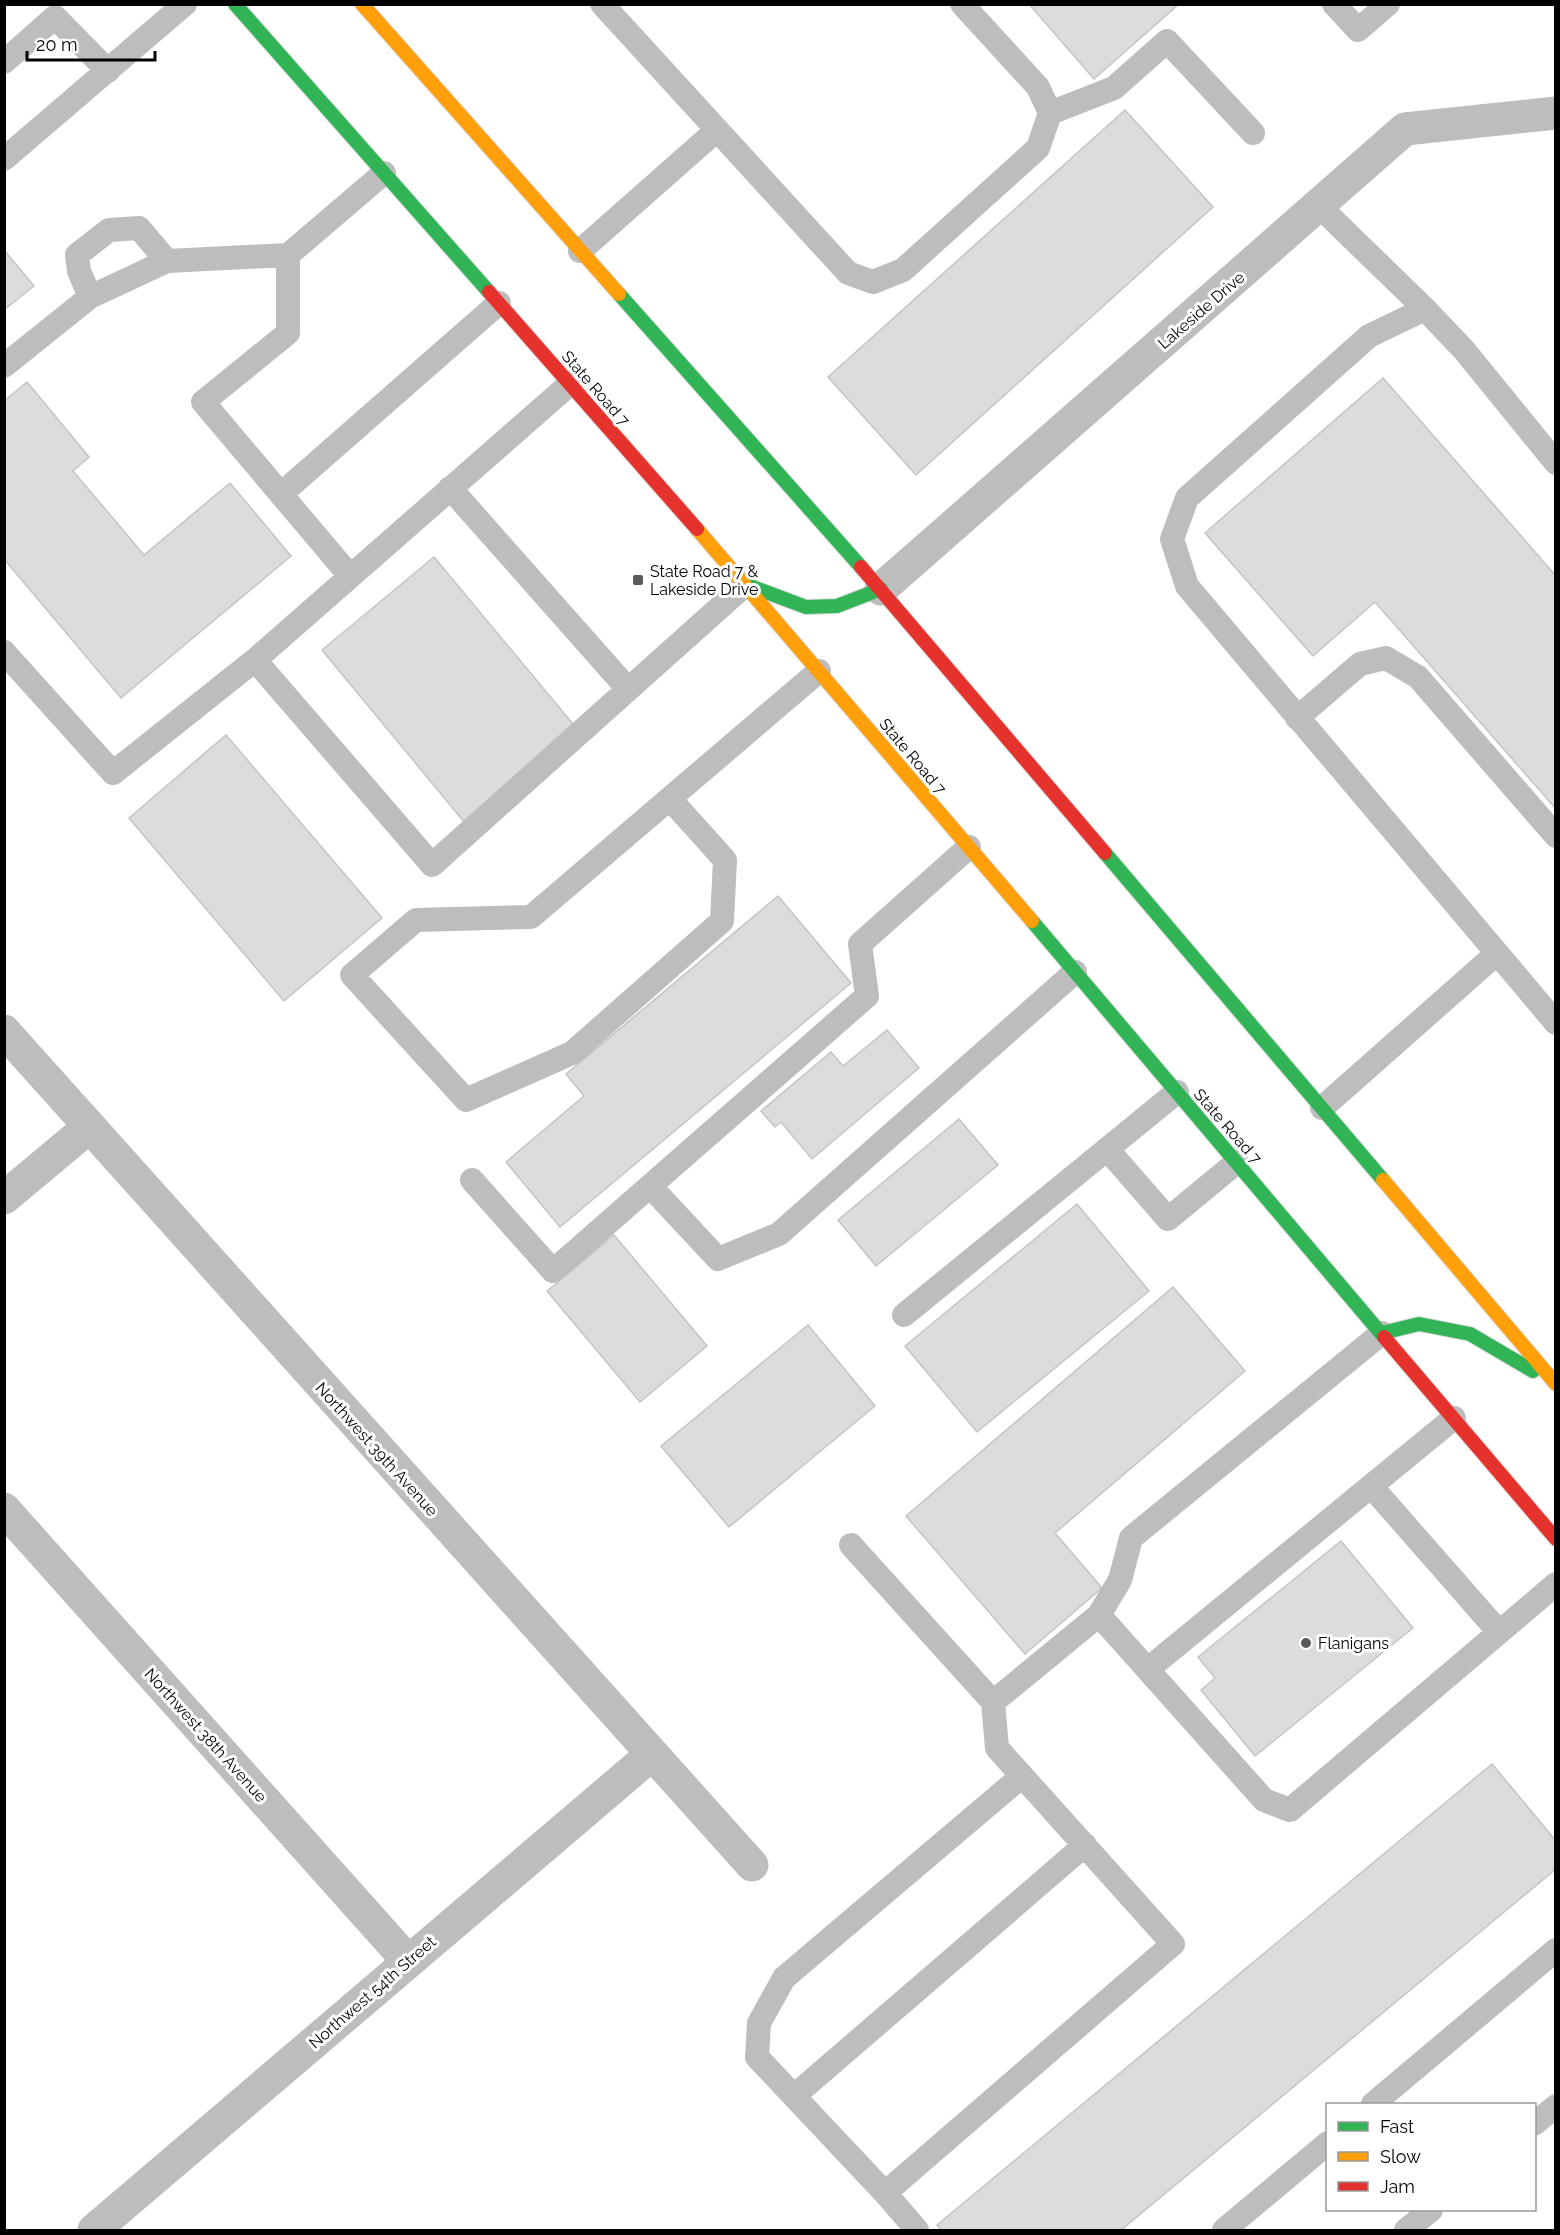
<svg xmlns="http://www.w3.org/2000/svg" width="1560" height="2235" font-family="Raleway,sans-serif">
<rect width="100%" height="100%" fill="#fff"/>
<path fill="#dcdcdc" stroke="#c4c4c4" stroke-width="1.5" d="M1029,4H1179L1094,79Z
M1125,110L1213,207L916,475L828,377Z
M4,250L34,286L4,310Z
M1383,378L1556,576V809L1375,602L1313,656L1205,533Z
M27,382L89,457L73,471L144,555L230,483L291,556L121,698L4,559V401Z
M434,557L578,730L465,823L322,650Z
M226,735L382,918L284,1001L129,818Z
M778,896L851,983L560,1227L506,1162L584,1096L566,1074Z
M887,1030L919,1068L812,1159L781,1122L775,1127L761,1111L831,1052L843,1066Z
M959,1119L998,1165L876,1266L838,1220Z
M1077,1204L1149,1291L977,1432L905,1346Z
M614,1235L707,1346L640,1402L547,1291Z
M1173,1287L1245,1371L1055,1533L1102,1588L1025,1654L906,1516Z
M808,1325L875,1406L729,1527L661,1446Z
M1341,1541L1413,1628L1255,1756L1201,1690L1215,1678L1198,1657Z
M1492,1764L1556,1841V1869L1121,2230H941L937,2225Z"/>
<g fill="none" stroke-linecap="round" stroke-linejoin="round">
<defs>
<path id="fast" d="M235,4L489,292
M619,294L861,567
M747,585L806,607L837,606L881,589
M1105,853L1383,1180
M1032,921L1384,1337
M1382,1333L1419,1324L1470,1334L1533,1371"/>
<path id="slow" d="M362,4L619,294
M697,529L1032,921
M1383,1180L1556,1384"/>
<path id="jam" d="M489,292L697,529
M861,567L1105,853
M1384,1337L1556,1539"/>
</defs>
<use href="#fast" stroke="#dbdbdb" stroke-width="16"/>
<use href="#slow" stroke="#dbdbdb" stroke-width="16"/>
<use href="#jam" stroke="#dbdbdb" stroke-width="16"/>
<path stroke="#bdbdbd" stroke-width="24" d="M602,4L848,273L873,282L903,270L1038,148L1050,113L1038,87L962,4
M1334,4L1358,30L1388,4
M4,62L55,17L108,71
M1050,113L1114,88L1167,41L1253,133
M4,159L185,4
M1319,206L1425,309
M580,251L717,130
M90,297L79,271L77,255L109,230L139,228L167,261
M4,366L90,297L167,261L288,255
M571,383L255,660L432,865L746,584
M1556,463L1464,350L1425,309L1369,336L1187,498L1172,539L1187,586L1556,1023
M450,488L628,689
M281,494L499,303
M350,576L203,402L288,333V255L384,173
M4,652L113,773L255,660
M1297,718L1360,664L1386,658L1418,677L1556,836
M670,799L725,860L722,921L572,1053L466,1100L352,975L416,920L531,917L819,671
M969,847L860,944L867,996L650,1186L718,1259L779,1234L1075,972
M1322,1108L1495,955
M1107,1149L1168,1219L1237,1162
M472,1180L553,1271L650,1186
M904,1315L1177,1092
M1371,1486L1499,1632
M851,1545L993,1702L1099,1615L1120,1580L1131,1538L1382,1333
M1099,1615L1264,1800L1290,1810L1556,1584
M1148,1669L1454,1418
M993,1702L997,1748L1173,1944L885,2193L757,2057L759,2023L784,1978L1022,1776
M794,2096L1085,1845
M1373,2104L1556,1950
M1534,2124L1556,2106
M885,2193L917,2230
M1224,2230L1328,2143
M1406,2230L1431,2210"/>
<path stroke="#bdbdbd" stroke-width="33" d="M881,589L1405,129L1556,113
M4,1031L752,1865
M4,1198L89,1127
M4,1509L408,1961
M94,2230L651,1755"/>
<use href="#fast" stroke="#30b455" stroke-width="14"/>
<use href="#slow" stroke="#ff9f0a" stroke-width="14"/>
<use href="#jam" stroke="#e5322d" stroke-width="14"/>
</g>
<g fill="#595959" stroke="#fff" stroke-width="2">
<rect x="632" y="574" width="12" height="12" rx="3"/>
<circle cx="1306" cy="1643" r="6"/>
</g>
<g text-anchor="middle" stroke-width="6" stroke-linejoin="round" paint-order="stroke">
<g font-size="16" fill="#000" stroke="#fff">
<text transform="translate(1201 310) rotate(-41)" y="6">Lakeside Drive</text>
<text transform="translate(596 388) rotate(49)" y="6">State Road 7</text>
<text transform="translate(913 756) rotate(50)" y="6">State Road 7</text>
<text transform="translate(1228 1126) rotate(49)" y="6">State Road 7</text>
<text transform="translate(377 1449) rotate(48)" y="6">Northwest 39th Avenue</text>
<text transform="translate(206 1735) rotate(48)" y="6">Northwest 38th Avenue</text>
<text transform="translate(372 1992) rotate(-41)" y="6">Northwest 54th Street</text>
</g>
<g font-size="16" fill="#000" stroke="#fff" text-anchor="start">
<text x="650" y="577">State Road 7 &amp;<tspan x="650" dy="18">Lakeside Drive</tspan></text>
<text x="1318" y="1649">Flanigans</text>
</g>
</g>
<rect width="1560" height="2235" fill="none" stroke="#000000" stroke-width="12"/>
<rect x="1326" y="2103" width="210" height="108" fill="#ffffff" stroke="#999999" stroke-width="1.5"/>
<rect x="1338" y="2122" width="30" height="9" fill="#30b455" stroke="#999999" stroke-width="1.5"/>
<text x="1380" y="2133" font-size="18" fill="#000000">Fast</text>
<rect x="1338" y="2152" width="30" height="9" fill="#ff9f0a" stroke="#999999" stroke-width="1.5"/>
<text x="1380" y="2163" font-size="18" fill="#000000">Slow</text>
<rect x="1338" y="2182" width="30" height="9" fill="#e5322d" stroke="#999999" stroke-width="1.5"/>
<text x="1380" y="2193" font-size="18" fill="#000000">Jam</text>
<path d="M27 51v9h128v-9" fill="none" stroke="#000000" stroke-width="3"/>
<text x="36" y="51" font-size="18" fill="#000000" stroke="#ffffff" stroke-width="4.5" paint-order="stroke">20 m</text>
</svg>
